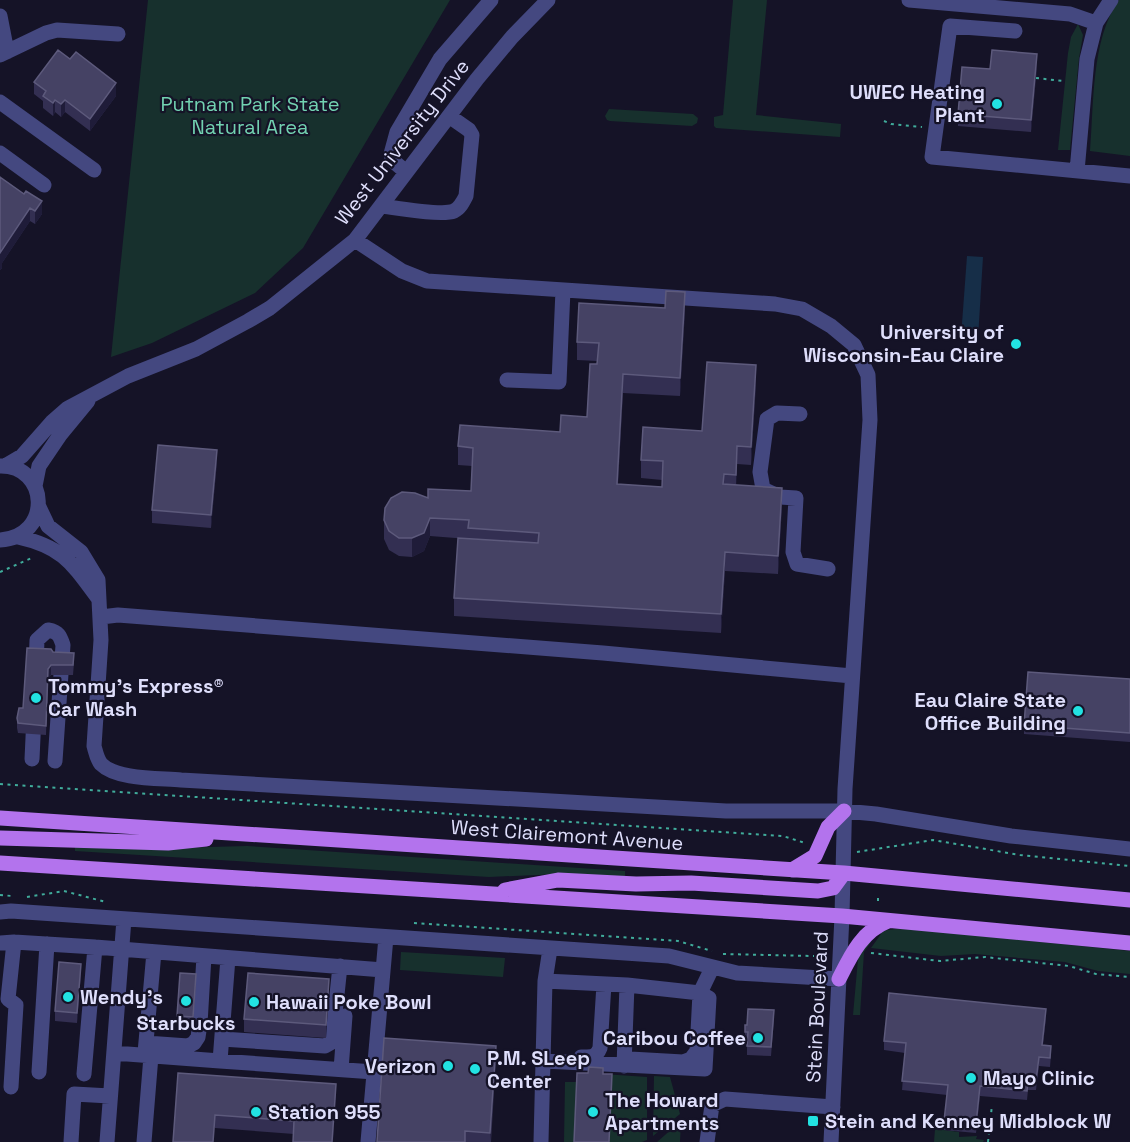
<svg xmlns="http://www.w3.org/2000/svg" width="1130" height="1142" font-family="'Space Grotesk',sans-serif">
<rect width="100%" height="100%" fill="#151327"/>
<path fill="#17302d" d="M148,0H450L303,248L255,293L152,343L111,357Z
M733,0H767L756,115L841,124L840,137L716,128L714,126V117L723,115Z
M1119,0H1130V156L1090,151C1094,105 1091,39 1119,0Z
M1078,24L1083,35L1079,58L1070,150H1058L1068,53L1071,37Z
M609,109L693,114L698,118L697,123L692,126L610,121L607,120L605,116Z
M75,846L174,848L247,846L625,871V878L560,874L489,877L75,851Z
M902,928L1130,951V974L1098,971L1065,962L975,954L941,956L871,948L881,934V931Z
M873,939L864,952L860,1015H853L858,959L862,947Z
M401,952L505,958L503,977L400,970Z
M603,1074L647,1077V1140L642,1142H609L612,1081Z
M654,1076L670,1077L680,1114L653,1136Z
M565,1082H577L574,1142H564Z
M681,1121L680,1142H657Z
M935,1129L959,1132V1137L977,1136L976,1139L984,1140L983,1142H934Z"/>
<path fill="#162e48" d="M967,256L983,257L978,338L961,337Z"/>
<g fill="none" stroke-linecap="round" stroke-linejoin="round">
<path stroke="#40ac9b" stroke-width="2" stroke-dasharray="3 4.5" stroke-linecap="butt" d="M1036,78L1063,81
M884,121L891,124L922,127
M0,572L34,557
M0,784L783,836L805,843
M857,852L933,840L1020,855L1130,866
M0,895L12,896
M27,897L64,891L106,902
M878,901V898
M414,923L678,941L712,951
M871,953L940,961L985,957L1069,966L1096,974L1130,977
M723,954L814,956
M988,1142L992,1105"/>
<path stroke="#444880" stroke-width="15" d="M909,0L1070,14L1096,23
M0,16L7,52
M1015,31L950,26L932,157L1130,176
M0,55L46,33L57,30L118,34
M0,102L94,170
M0,153L44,185
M1077,171L1087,59L1096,23L1111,0
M406,172L392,160L391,154L397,132L440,59L491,0
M382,206C397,208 442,216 454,211C460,208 463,202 466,196L472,135L469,130L449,116
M355,240L402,271L427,281L775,304L802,309L831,326L854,345L868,375L870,420L845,789L842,916L831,1142
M507,380L559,382L563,290
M800,414L777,413L767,419L760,472L763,489L780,497L796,498L793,552L797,564L828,569
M0,466C49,465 53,537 0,540
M5,466L22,456L52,422L68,408L128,376L196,349L248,321L270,308L355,240L477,79L512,37L548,0
M35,486L39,466L60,435L88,401
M39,507L48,526L81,552L98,580L101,640L94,746C96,753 97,759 101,764C117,780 160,778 181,780L726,811H844L876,814L1011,836L1130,849
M18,537C63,547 72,563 98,598
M101,617L118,615L603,653L852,676
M36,668L37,640L48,630C59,632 60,636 63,645L55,761
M32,759L34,716
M0,912L11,911L669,956L737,973L839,979
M0,943L14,942L95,947L383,970
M545,981L627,985L700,993L712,968
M222,1039L325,1046L332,1042L340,966
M146,1043L188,1046L194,1043L198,1037L200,1024L204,956
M114,1053L220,1061L228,958
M145,1053L154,952
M581,1057C591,1057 596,1058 600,1048L604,984
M220,1061L374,1072
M544,1061L705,1069L709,998L700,993L697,1051L691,1059L683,1062L630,1059L624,1066
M624,1066L627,985
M341,1070L345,1016
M39,1072L47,944
M84,1074L95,947
M11,1087L16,1005L8,999L14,942
M71,1142L74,1094L110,1096
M107,1142L124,919
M144,1142L151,1056
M368,1142L386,937
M541,1142L545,981L550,949
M707,1142L712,1105L725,1099L833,1107"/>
<path stroke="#b373ed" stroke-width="15" d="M0,818L844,873L1130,900
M0,838L168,843L206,839
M0,863L842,916L1130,943
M792,870L815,856L828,827L844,811
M505,890L558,880L636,884L691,883L818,891L833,888L844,873
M839,979C851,955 862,931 888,921"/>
</g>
<path fill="#332f52" d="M1037,67L1031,132L958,126V114L990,69Z
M34,82L116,96L90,131L65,112L61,117L55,112L53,116L43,108V101L34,94Z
M0,177L42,214L35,224L30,221L2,263V268L0,270Z
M685,311L680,396L623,393L618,484L662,487V480L641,478V460L702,431L756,384L751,465L737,464L736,485L782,506L778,574L725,571L721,633L454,616V598L468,539L430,536L424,551L412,557L399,556L389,550L384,539V520L428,498L471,491L472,466L458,465V446L560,432L587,417L597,361L577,360V342Z
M217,462L211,528L152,523V510Z
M53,652L74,663L73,675H51L48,679L46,735L18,733L17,728V718L23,708Z
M1130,679V742L1024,734V725Z
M81,973L77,1023L55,1021V1011Z
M196,980L193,1023L177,1022V1016Z
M329,991L326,1038L244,1032V1019Z
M1046,1018L1043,1045L1051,1055L1050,1067L1039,1066L1036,1090H1028L1027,1100L980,1096L976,1133L944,1130L947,1095L902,1090L905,1053L884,1050V1041Z
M774,1019L771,1056L747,1055V1041H745V1032Z
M496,1058L491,1142H377Z
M178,1073L336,1097L294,1134L215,1128Z"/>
<path fill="#1f1c39" d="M1037,54V67L1031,132V120Z
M116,83V96L90,131V119Z
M55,100V112L53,116V103Z
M65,100V112L61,117V104Z
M42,201V214L35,224V211Z
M30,208V221L2,263V268L0,270V253Z
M685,292V311L680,396V378Z
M756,365V384L751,465V447Z
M623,374V393L617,502V484Z
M737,446V464L736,493V475Z
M217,450V462L211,528V515Z
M782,488V506L778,574V556Z
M430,518V536L424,551L412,557V538Z
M725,552V571L721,633V614Z
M51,665V675L48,679L46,735L48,669Z
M81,964V973L77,1023V1013Z
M329,979V991L326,1038V1025Z
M1046,1009V1018L1042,1054V1045Z
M496,1046V1058L490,1142V1133Z
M1039,1057V1066L1036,1090V1081Z
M336,1084V1097L333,1142H332Z
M980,1086V1096L976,1133V1124Z"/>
<path fill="#454264" stroke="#5d5a7c" stroke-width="1.5" d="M58,50L70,59L76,52L116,83L90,119L65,100L61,104L55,100L53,103L43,96L46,91L34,82Z
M992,50L1037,54L1031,120L958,114L962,67L990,69Z
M0,177L24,194L26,191L42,201L35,211L30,208L0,253Z
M666,291L685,292L680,378L623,374L617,484L662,487L663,461L641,460L643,427L702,431L707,362L756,365L751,447L737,446L736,475L724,474L723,484L782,488L778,556L725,552L721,614L454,598L458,538L538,543L539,533L468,528L469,520L430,518L424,533L412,538H399L389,531L384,520L385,508L391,498L402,492L415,493L428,498V489L471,491L473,448L458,446L460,425L560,432L561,415L587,417L590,364H597L599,343L577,342L579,303L665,308Z
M158,445L217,450L211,515L152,510Z
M27,648L51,649L53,652L74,653L73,665H51L48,669L46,726L18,723L17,718L19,708H23Z
M1028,672L1130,679V733L1024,725Z
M59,962L81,964L77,1013L55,1011Z
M180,973L196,974L193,1017L177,1016Z
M248,973L329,979L326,1025L244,1019Z
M889,993L1046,1009L1042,1045L1051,1046L1050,1058L1039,1057L1036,1081L1028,1080L1027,1091L980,1086L976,1124L944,1121L948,1085L902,1081L906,1043L884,1041Z
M748,1009L774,1010L771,1047L747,1046L748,1032H745V1025H747Z
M384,1038L496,1046L490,1133L465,1131V1142H377Z
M589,1067L603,1068V1074H612L609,1142H574L577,1073H588Z
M178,1073L336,1084L332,1142H293L294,1121L215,1115L213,1142H173Z"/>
<g fill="#22e2e2" stroke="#151327" stroke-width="2">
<circle cx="997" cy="104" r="6"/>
<circle cx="1016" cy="344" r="6"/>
<circle cx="36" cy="698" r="6"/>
<circle cx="1078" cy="711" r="6"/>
<circle cx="68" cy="997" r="6"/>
<circle cx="186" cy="1001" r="6"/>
<circle cx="254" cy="1002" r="6"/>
<circle cx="758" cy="1038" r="6"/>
<circle cx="448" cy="1066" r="6"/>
<circle cx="475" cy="1069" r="6"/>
<circle cx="971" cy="1078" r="6"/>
<circle cx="256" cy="1112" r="6"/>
<circle cx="593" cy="1112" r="6"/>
<rect x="807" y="1115" width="12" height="12" rx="3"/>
</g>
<g text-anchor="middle" stroke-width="4.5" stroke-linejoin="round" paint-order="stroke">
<g font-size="20" font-weight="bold" fill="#dedefb" stroke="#151327" text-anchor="start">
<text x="985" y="99" text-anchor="end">UWEC Heating<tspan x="985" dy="23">Plant</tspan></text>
<text x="1004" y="339" text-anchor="end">University of<tspan x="1004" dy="23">Wisconsin-Eau Claire</tspan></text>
<text x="48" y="693">Tommy's Express®<tspan x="48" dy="23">Car Wash</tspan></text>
<text x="1066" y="707" text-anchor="end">Eau Claire State<tspan x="1066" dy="23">Office Building</tspan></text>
<text x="80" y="1004">Wendy's</text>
<text x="266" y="1009">Hawaii Poke Bowl</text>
<text x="186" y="1030" text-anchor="middle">Starbucks</text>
<text x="746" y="1045" text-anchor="end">Caribou Coffee</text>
<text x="487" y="1065">P.M. SLeep<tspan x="487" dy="23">Center</tspan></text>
<text x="436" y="1073" text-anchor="end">Verizon</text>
<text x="983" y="1085">Mayo Clinic</text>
<text x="605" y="1107">The Howard<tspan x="605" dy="23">Apartments</tspan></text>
<text x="268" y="1119">Station 955</text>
<text x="825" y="1128">Stein and Kenney Midblock W</text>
</g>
<g font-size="20" fill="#72d2b1" stroke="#151327">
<text x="250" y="111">Putnam Park State<tspan x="250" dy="23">Natural Area</tspan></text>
</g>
<g font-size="20" fill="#dedefb" stroke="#151327">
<text transform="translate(402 142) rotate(-52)" y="7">West University Drive</text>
<text transform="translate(567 835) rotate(4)" y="7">West Clairemont Avenue</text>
<text transform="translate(817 1007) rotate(-87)" y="7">Stein Boulevard</text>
</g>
</g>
</svg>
